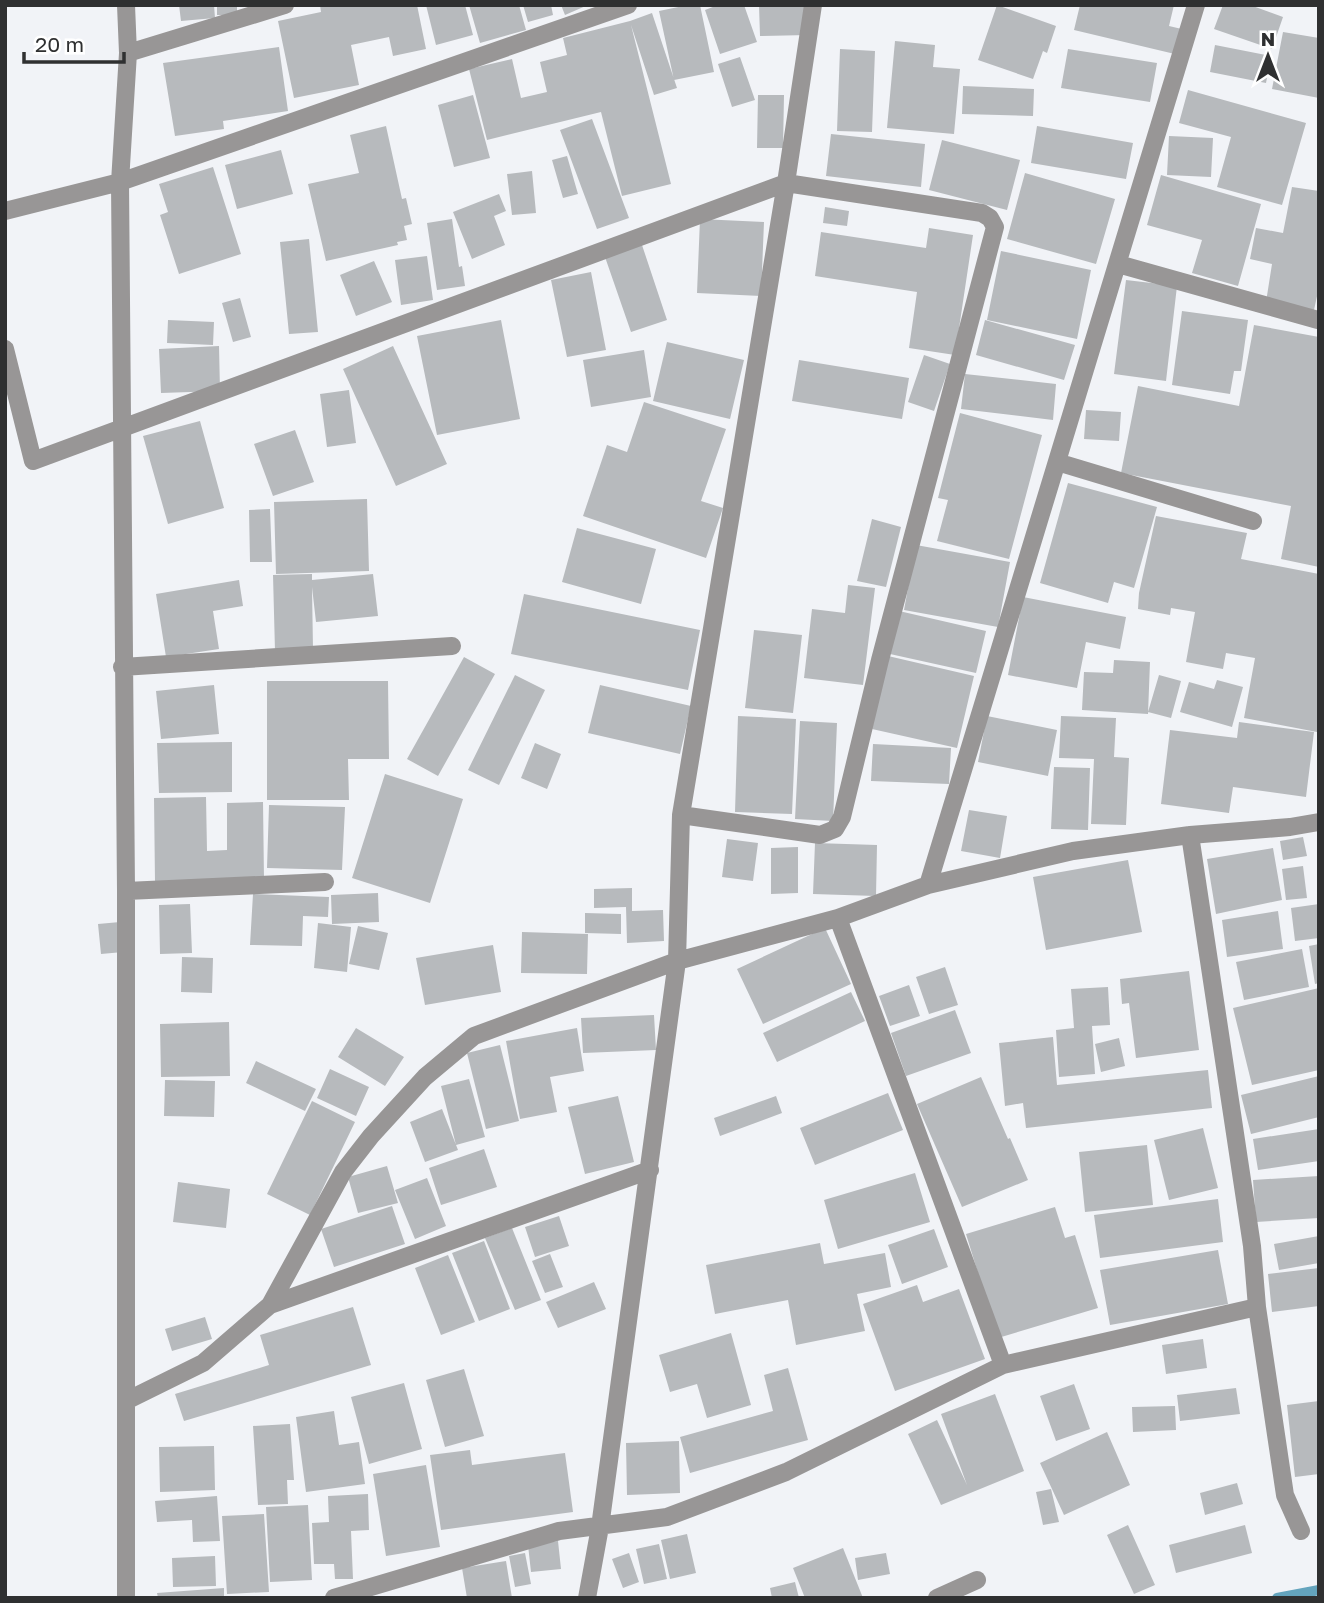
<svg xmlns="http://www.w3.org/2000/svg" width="1324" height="1603" font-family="'Golos Text',sans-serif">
<rect width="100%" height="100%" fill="#f1f3f7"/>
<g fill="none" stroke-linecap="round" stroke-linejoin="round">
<path stroke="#64a4bd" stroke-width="10" d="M1277,1598L1319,1590"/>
</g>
<path fill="#b7babd" d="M179,5H214L215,18L181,21Z
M217,5H237V15H217Z
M320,5H417L426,49L393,56L389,37L351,45L359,85L294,98L278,21L321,12Z
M426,5H465L473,35L436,45Z
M469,5H519L526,30L480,43Z
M523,5H551L553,15L528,22Z
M561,5H588L565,15Z
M688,5H700L714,72L674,80L659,11Z
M718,5H744L757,42L720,54L705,10Z
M759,5H807L808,35L760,36Z
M997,5L1056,26L1047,53L1043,51L1033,79L978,60Z
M1080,5H1174L1169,26L1186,30L1179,55L1074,30Z
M1223,5H1250L1283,17L1272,49L1214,29Z
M652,13L677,88L654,95L631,25L671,184L622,196L601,112L487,140L469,69L512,59L521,98L547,92L540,62L567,55L563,38L630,21Z
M1283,32L1319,38V98L1272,89Z
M895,41L935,45L933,67L960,69L954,134L887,128Z
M1215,45L1271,56L1266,83L1210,72Z
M279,47L288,111L223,121L224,129L175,136L163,63Z
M840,49L875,51L872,132L837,131Z
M1068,49L1157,63L1150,102L1061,88Z
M740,57L755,100L732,107L718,64Z
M963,86L1034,89L1033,116L962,114Z
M1188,90L1306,123L1282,205L1217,187L1231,137L1179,123Z
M473,95L490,158L454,167L438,105Z
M758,95H784L783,148H757Z
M592,119L629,218L597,229L560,130Z
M386,126L402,199L406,198L412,224L404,226L407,240L397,242L398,245L326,261L308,184L359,173L350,135Z
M1037,126L1133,143L1126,179L1031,163Z
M831,134L925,144L921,187L826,176Z
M1169,136L1213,138L1211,177L1167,175Z
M942,140L1020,160L1007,210L929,190Z
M281,150L293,194L237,209L225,165Z
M567,156L578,194L563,198L552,160Z
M213,167L241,254L179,274L160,215L168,212L159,184Z
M532,171L536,213L512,215L507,174Z
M1025,173L1115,199L1096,264L1007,239Z
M1161,175L1261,204L1238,286L1192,273L1202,240L1147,225Z
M1292,187L1319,191V287L1314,310L1266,302L1272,264L1250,259L1256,228L1283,233Z
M499,194L506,211L494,216L505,245L472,259L453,212Z
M825,207L849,211L847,226L823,223Z
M452,219L459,267L462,266L465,286L437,290L427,223Z
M700,219L764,222L761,296L697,293Z
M929,228L973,235L955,355L909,348L917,292L815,276L821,232L926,248Z
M309,239L318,332L289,334L280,242Z
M642,245L667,320L631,332L605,257Z
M1001,251L1091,270L1077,339L987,320Z
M427,256L433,300L401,305L395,260Z
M374,261L392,302L356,316L340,275Z
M591,272L606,350L567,357L551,280Z
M1126,280L1177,286L1166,381L1114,374Z
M240,298L251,337L233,342L222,303Z
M1182,311L1248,320L1241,371H1234L1230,394L1172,385Z
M168,320L214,322L213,345L167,343Z
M501,320L520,419L437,435L417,336Z
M985,320L1075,345L1064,380L976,355Z
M1254,325L1319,337V567L1281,559L1291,506L1121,473L1138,386L1239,406Z
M667,342L744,360L730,419L653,401Z
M219,346L220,391L161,393L159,349Z
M393,346L447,464L396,486L343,369Z
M644,350L651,397L591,407L583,360Z
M924,355L950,364L934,411L908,402Z
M799,360L909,378L902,419L792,401Z
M965,374L1056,384L1053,420L961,409Z
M349,390L356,443L327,447L320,394Z
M644,402L726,429L701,501L723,508L706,558L583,516L607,445L627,452Z
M1086,410L1121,412L1119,441L1084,439Z
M960,413L1042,435L1009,559L937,541L948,500L938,498Z
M200,421L224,508L168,524L143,436Z
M295,430L314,482L273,496L254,444Z
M1068,483L1157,507L1134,588L1114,582L1108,603L1040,583Z
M367,499L369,571L276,574L274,502Z
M270,509L272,562H250L249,510Z
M1156,516L1247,533L1241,559L1319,574L1317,732L1244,718L1255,658L1226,653L1223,669L1186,662L1195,612L1171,608L1170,615L1138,609L1139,593Z
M872,519L901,527L886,587L857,581Z
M577,528L656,549L641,604L562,582Z
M916,545L1010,562L998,627L904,610Z
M312,574V580L373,574L378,616L316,622L312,587L313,650L275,651L273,575Z
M239,580L243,606L213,611L219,649L166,657L156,594Z
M848,585L875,588L863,685L804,678L812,609L845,613Z
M524,594L700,630L688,690L511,654Z
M1023,597L1126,617L1120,649L1086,642L1077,688L1008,675Z
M899,611L986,631L976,673L890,654Z
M754,630L802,635L793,713L745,708Z
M888,656L974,676L957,748L872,729Z
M464,657L495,674L438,776L407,759Z
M1114,660L1150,662L1148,714L1082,710L1084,672L1113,673Z
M515,675L545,690L499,785L468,770Z
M1159,675L1181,681L1171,718L1148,712Z
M1217,680L1243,687L1232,727L1180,712L1189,682L1214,689Z
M267,681H388L389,759H348L349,800H267Z
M214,685L219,734L161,739L156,691Z
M600,685L691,706L680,754L588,733Z
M738,716L796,719L792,814L735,812Z
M987,716L1057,730L1048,776L978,762Z
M1061,716L1116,718L1114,757L1129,758L1126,825L1091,824L1094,759L1059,758Z
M800,721L837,723L833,821L795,819Z
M1239,722L1314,732L1306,797L1233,787L1229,813L1161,804L1170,730L1237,738Z
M232,742V792L159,793L157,743Z
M535,743L561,754L547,789L521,778Z
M873,744L951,748L949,784L871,781Z
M1054,767L1090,768L1088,830L1051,829Z
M385,774L463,799L430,903L352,878Z
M206,797L207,851L227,850V803L263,802L264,880L155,882L154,798Z
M269,805L345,807L342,870L267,868Z
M969,810L1007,816L1000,858L961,851Z
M1303,837L1307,856L1283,860L1280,841Z
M727,839L758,843L753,881L722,877Z
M815,843L877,845L876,896L813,894Z
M798,847V893L771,894V848Z
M1273,848L1282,900L1216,914L1207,859Z
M1128,860L1142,932L1046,950L1033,877Z
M1303,866L1307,898L1286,900L1282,869Z
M632,888V911L663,910L664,941L627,943L626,907L594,908V889Z
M378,893L379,922L332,924L331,895Z
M253,894L329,897L328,917L303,916L302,946L250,945Z
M190,904L192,953L160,954L159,905Z
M1319,904V938L1295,941L1291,908Z
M1278,911L1283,949L1227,957L1222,920Z
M585,913L621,914V934L585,933Z
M120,922L123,952L101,954L98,924Z
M318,923L351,927L347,972L314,968Z
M358,926L388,933L379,970L349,964Z
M825,928L851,984L763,1024L737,969Z
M522,932L588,934L587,974L521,973Z
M1319,944V983L1315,984L1309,946Z
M493,945L501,992L425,1005L416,958Z
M1302,949L1309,987L1244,1000L1236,962Z
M182,957L213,958L212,993L181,992Z
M945,967L958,1005L929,1014L916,977Z
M1189,971L1199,1050L1136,1058L1129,1003L1122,1004L1120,979Z
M909,985L920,1016L890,1026L879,996Z
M1108,987L1110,1025L1092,1026L1095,1074L1059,1077L1056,1030L1074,1028L1071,989Z
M1319,988V1070L1252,1085L1233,1008Z
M851,992L865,1021L777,1062L763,1033Z
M955,1010L971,1053L906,1076L891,1033Z
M654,1015L656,1050L583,1053L581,1018Z
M229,1022L230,1076L161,1077L160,1024Z
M356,1028L404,1057L385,1086L338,1057Z
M577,1028L584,1071L550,1077L557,1112L520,1119L506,1041Z
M1053,1037L1057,1085L1208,1070L1212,1108L1026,1128L1023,1103L1005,1106L999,1043Z
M1119,1038L1125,1066L1101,1072L1095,1044Z
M500,1045L519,1121L486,1129L467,1053Z
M256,1061L316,1089L305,1111L246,1083Z
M330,1069L369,1087L356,1116L317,1098Z
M1319,1076V1117L1251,1134L1241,1095Z
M981,1077L1008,1139L1010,1138L1028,1180L962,1207L917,1104Z
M469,1079L485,1137L456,1145L441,1086Z
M165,1080L215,1081L214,1117L164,1116Z
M888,1093L903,1130L815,1165L800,1128Z
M618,1096L634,1162L585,1174L568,1107Z
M776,1096L782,1113L720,1136L714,1118Z
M312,1101L355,1122L310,1215L267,1194Z
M442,1109L458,1150L425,1162L410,1122Z
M1203,1128L1218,1188L1169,1200L1154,1140Z
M1319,1129V1161L1258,1170L1253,1139Z
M1147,1145L1153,1205L1085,1212L1079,1152Z
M484,1149L497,1187L441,1205L429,1168Z
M387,1166L398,1203L358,1213L348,1177Z
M915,1173L930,1222L838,1249L824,1200Z
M1319,1176V1218L1256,1222L1253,1180Z
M427,1178L446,1226L415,1239L395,1190Z
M178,1182L230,1189L226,1228L173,1222Z
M1218,1199L1223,1242L1100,1258L1094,1215Z
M392,1206L405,1244L334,1267L321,1229Z
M1055,1207L1065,1238L1075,1235L1098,1308L998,1338L966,1234Z
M559,1216L569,1246L535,1257L525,1227Z
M512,1228L541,1300L515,1310L485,1238Z
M934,1229L948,1267L902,1284L888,1245Z
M1319,1236V1263L1279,1270L1274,1244Z
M484,1241L510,1309L479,1321L452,1253Z
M820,1243L824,1264L885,1253L891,1287L857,1294L865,1331L796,1345L788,1300L715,1314L706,1265Z
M1218,1250L1228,1304L1110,1325L1100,1270Z
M550,1254L563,1287L545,1293L532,1261Z
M448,1255L475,1322L441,1335L415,1268Z
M1319,1268V1306L1272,1312L1268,1274Z
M594,1282L606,1309L558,1328L546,1302Z
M917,1285L923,1302L959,1289L985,1359L895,1391L863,1304Z
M353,1307L371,1365L184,1421L175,1394L269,1365L260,1335Z
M205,1317L212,1339L172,1351L165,1329Z
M731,1333L751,1405L707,1418L697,1384L670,1392L659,1355Z
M1203,1339L1207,1368L1166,1374L1162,1345Z
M788,1368L808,1440L690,1473L680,1437L773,1411L764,1375Z
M464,1369L484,1436L445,1447L426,1380Z
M404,1383L422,1449L369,1464L351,1397Z
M1074,1384L1090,1429L1056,1441L1040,1396Z
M1236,1388L1240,1414L1180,1421L1177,1395Z
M995,1394L1024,1471L941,1505L908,1434L937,1420L967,1485L941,1414Z
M1319,1401V1474L1295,1477L1287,1405Z
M1175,1406L1176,1430L1133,1432L1132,1407Z
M334,1411L339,1445L359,1442L365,1484L306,1492L296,1417Z
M290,1424L294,1480H287L288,1504L258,1505L253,1426Z
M1107,1432L1130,1485L1064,1515L1040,1463Z
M679,1441L680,1493L627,1495L626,1443Z
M214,1446L215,1490L160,1492L159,1447Z
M470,1450L472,1465L565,1453L573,1512L441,1530L430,1455Z
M426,1465L440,1547L386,1556L373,1474Z
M1237,1483L1243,1504L1205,1515L1200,1493Z
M1051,1489L1059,1522L1043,1525L1036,1492Z
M368,1494L369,1530L351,1531L353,1579H335L334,1564H314L312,1523L329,1522L328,1496Z
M217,1496L220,1541L193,1542L192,1520L157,1522L155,1501Z
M308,1505L312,1580L270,1582L266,1507Z
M264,1514L269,1592L227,1594L222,1516Z
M1128,1525L1155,1585L1134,1594L1107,1535Z
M1245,1525L1252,1553L1176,1573L1169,1545Z
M687,1534L696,1573L670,1579L661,1540Z
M558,1541L561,1569L531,1572L528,1545Z
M659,1544L667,1579L644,1584L636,1549Z
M843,1548L863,1598H805L793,1568Z
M525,1553L531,1584L515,1587L509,1556Z
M629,1553L639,1582L623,1588L612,1559Z
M886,1553L890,1574L858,1580L855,1558Z
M215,1556L216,1586L173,1587L172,1558Z
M506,1561L512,1598H467L462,1568Z
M795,1582L799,1598H772L770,1588Z
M224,1588V1598H158L157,1593Z"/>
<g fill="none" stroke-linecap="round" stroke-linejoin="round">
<path stroke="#989696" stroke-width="18" d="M128,53L285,5
M5,211L120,182L128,53L126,5
M1118,264L1318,320
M5,349L33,461L786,183L982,213L990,218L995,227L880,660L842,817L835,829L820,835L681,815
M1057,462L1253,521
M122,667L452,646
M1190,835L1252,1246L1257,1307L1285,1495L1301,1531
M928,885L1196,5
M126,891L325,882
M270,1305L650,1170
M1003,1365L838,918L928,885L1073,851L1190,835L1290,827L1319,822
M126,1401L203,1363L270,1305L343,1172L371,1136L425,1077L474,1036L677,961L838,918
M126,1598V891L120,182L628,5
M334,1598L559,1531L667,1517L786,1472L1003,1365L1257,1307
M587,1598L600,1527L677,961L681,815L786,183L813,5
M937,1598L977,1580"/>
</g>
<rect width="1324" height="1603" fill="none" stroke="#2f3031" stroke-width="14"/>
<g transform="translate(1268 56)" stroke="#ffffff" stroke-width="5" paint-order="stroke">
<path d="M0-5L12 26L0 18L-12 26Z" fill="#2f3031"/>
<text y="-10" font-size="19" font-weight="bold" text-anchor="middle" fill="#2f3031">N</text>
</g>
<path d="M24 52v10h100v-10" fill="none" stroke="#2f3031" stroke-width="3.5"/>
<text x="35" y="52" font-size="21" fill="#2f3031" stroke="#ffffff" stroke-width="5" paint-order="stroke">20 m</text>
</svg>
